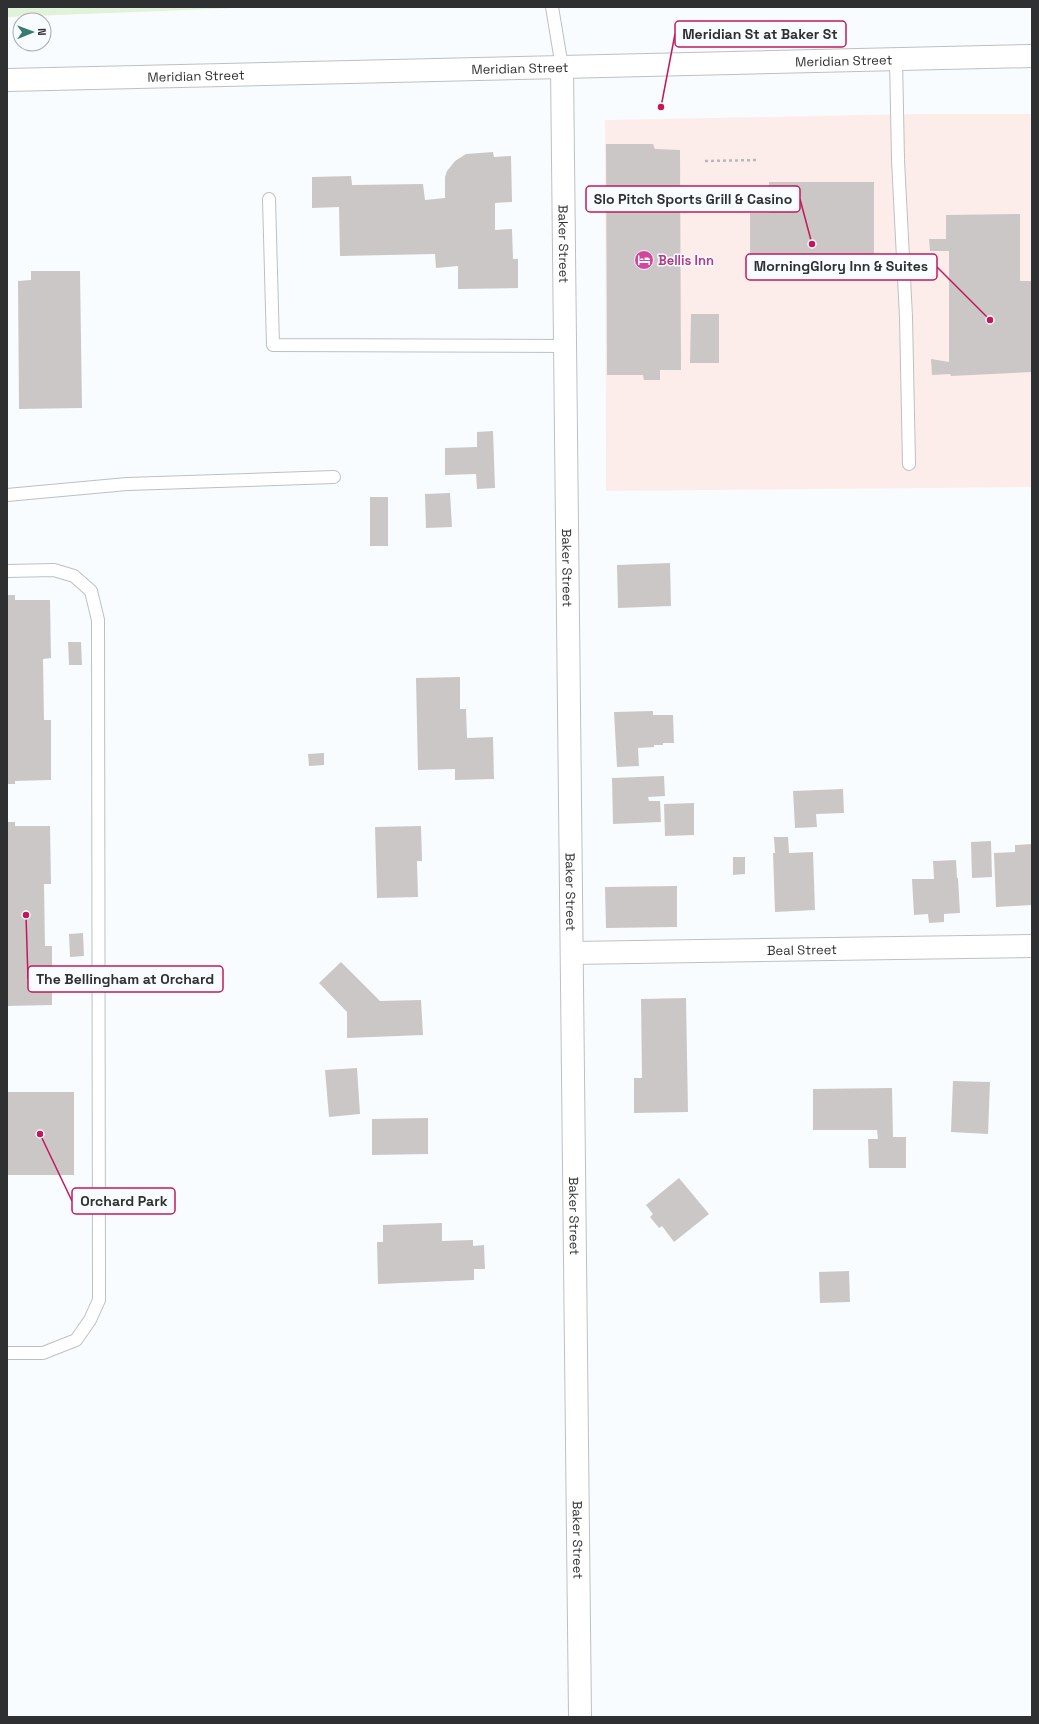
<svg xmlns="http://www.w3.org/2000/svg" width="1039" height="1724" font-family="'Space Grotesk',sans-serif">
<rect width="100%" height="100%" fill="#f9fcfe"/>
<path fill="#fdedea" d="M915,114H1032V487L606,491L605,120Z"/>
<path fill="#e0f2d7" d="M7,7H261L7,17Z"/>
<path fill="#cbc7c7" d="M606,144H653L655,149L680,150L681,370H660V380H644L643,375H607Z
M493,152L494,157L511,156L512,202L495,203V230L512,229L513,259H518V288L458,289V266L436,268L435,254L340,256L339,207L312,208V177L351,176L352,185L423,184L425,200L445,198V177L447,171L455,161L466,154Z
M769,182H874V275H750V213H769Z
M1020,214V281H1032V372L951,376L950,374L932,375L931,359L949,362V251H930L929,239H946V215Z
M31,271H80L82,408L19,409L18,281L31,280Z
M691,314H719V363H690Z
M493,431L495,488L477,489L476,474L445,475V448L477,447V432Z
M450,493L452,527L426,528L425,494Z
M370,497H388V546H370Z
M670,563L671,606L618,608L617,565Z
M7,595H15V600H50L51,658L43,659L44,720H51V780L15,781V784H7Z
M68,642H81L82,665H69Z
M460,677V709H466L467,738L493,737L494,779L455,780V769L418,770L416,678Z
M653,711V715H673L674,743H663V745H654V747L638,748L639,766L617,767L614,712Z
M324,753V765L309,766L308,754Z
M664,776L665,796L648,797L649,801H660L661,822L613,824L612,778Z
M843,789L844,813L816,814L817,827L795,828L793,791Z
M694,803V835L665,836L664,804Z
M7,822H15V826H50L51,884H44L45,946H52V1005L7,1006Z
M421,826L422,861H417L418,897L377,898L375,827Z
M774,837H788L789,853L813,852L815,910L775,912L773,853H775Z
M991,841L992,877L972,878L971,842Z
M1032,844V905L996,907L994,853L1015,852V845Z
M733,857H745V874L733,875Z
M956,860L957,878H958L960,913L944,914V922L929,923L928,914L914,915L912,879H934L933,861Z
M677,886V927L606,928L605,887Z
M83,933L84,956L70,957L69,934Z
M341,962L380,1001L421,1000L423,1035L347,1038V1012L319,983Z
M686,998L688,1112L634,1113V1078H642L641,999Z
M357,1068L360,1114L329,1117L325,1070Z
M953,1081L990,1082L988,1134L951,1132Z
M892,1088L893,1137H906V1168H869L868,1139H878L877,1130H813V1089Z
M7,1092H74V1175H7Z
M428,1118V1154L372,1155V1119Z
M679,1178L709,1214L674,1242L662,1226L659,1228L650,1217L653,1214L646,1205Z
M442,1223V1241L473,1240V1246L484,1245L485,1269H474V1280L378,1284L377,1242H383V1225Z
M849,1271L850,1302L820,1303L819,1272Z"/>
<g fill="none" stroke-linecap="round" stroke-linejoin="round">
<defs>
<path id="lane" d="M552,7L562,67
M896,59L898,160L906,317L909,464
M269,199L273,345L566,346
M7,495L127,484L334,477
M7,571L54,570L74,576L91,591L98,620L99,1300L90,1320L76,1340L43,1353H7"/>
<g id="street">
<path id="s1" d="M562,67L580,1717"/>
<path id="s2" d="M572,953L1032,946"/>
</g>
<g id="secondary">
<path id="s3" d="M7,80L1032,56"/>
</g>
</defs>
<use href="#lane" stroke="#bdc0c2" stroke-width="14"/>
<use href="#street" stroke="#bdc0c2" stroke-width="24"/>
<use href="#secondary" stroke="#bdc0c2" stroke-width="24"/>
<path stroke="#b6b9ba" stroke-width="2.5" stroke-dasharray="3 3" stroke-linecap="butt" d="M705,161L759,160"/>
<use href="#lane" stroke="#fff" stroke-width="12"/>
<use href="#street" stroke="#fff" stroke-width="22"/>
<use href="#secondary" stroke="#fff" stroke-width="22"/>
</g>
<defs>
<symbol id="hotel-disc" viewBox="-11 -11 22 22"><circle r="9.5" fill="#d1479c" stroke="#f9fcfe"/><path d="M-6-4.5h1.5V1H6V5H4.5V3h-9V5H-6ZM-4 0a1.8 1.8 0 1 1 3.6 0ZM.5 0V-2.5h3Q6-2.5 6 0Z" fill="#fff"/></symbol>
</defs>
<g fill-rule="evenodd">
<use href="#hotel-disc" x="633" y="249" width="22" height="22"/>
</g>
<g text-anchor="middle" stroke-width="3" stroke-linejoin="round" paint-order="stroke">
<g font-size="13" fill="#2f3031" stroke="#f9fcfe">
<text dy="5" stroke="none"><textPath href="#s3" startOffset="837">Meridian Street</textPath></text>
<text dy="5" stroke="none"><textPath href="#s3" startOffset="513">Meridian Street</textPath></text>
<text dy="5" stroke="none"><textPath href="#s3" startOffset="189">Meridian Street</textPath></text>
<text dy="5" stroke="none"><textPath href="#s1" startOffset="177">Baker Street</textPath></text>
<text dy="5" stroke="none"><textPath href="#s1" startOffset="501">Baker Street</textPath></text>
<text dy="5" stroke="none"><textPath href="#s1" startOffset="825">Baker Street</textPath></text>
<text dy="5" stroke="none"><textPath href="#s2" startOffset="230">Beal Street</textPath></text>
<text dy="5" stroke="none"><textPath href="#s1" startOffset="1149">Baker Street</textPath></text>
<text dy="5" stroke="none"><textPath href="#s1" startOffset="1473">Baker Street</textPath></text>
</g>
<g font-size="13" font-weight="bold" fill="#b23c85" stroke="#f9fcfe" text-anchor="start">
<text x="658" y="265">Bellis Inn</text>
</g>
</g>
<path fill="none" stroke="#c2185b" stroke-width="1.5" d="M661 107L675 34M812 244L800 199M990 320L937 267M26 915L28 979M40 1134L72 1201"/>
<g fill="#c2185b" stroke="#f9fcfe" stroke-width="1.5">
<circle cx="661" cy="107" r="4"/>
<circle cx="812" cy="244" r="4"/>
<circle cx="990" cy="320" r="4"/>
<circle cx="26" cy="915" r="4"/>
<circle cx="40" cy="1134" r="4"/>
</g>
<g fill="#f9fcfe" stroke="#c2185b" stroke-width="1.5">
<rect x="675" y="21" width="171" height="26" rx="4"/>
<rect x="586" y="186" width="214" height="26" rx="4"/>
<rect x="746" y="254" width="191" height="26" rx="4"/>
<rect x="28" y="966" width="195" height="26" rx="4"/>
<rect x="72" y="1188" width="103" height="26" rx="4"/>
</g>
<g font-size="14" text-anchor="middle" font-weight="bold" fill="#2f3031">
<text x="760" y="39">Meridian St at Baker St</text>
<text x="693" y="204">Slo Pitch Sports Grill &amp; Casino</text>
<text x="841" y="271">MorningGlory Inn &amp; Suites</text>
<text x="125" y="984">The Bellingham at Orchard</text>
<text x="124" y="1206">Orchard Park</text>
</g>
<rect width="1039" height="1724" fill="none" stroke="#2f3031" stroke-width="16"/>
<g transform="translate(32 32) rotate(89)"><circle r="19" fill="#f9fcfe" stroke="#a8aaac"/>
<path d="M0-3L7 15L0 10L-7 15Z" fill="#377c71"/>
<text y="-6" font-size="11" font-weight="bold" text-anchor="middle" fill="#2f3031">N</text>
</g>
</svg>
